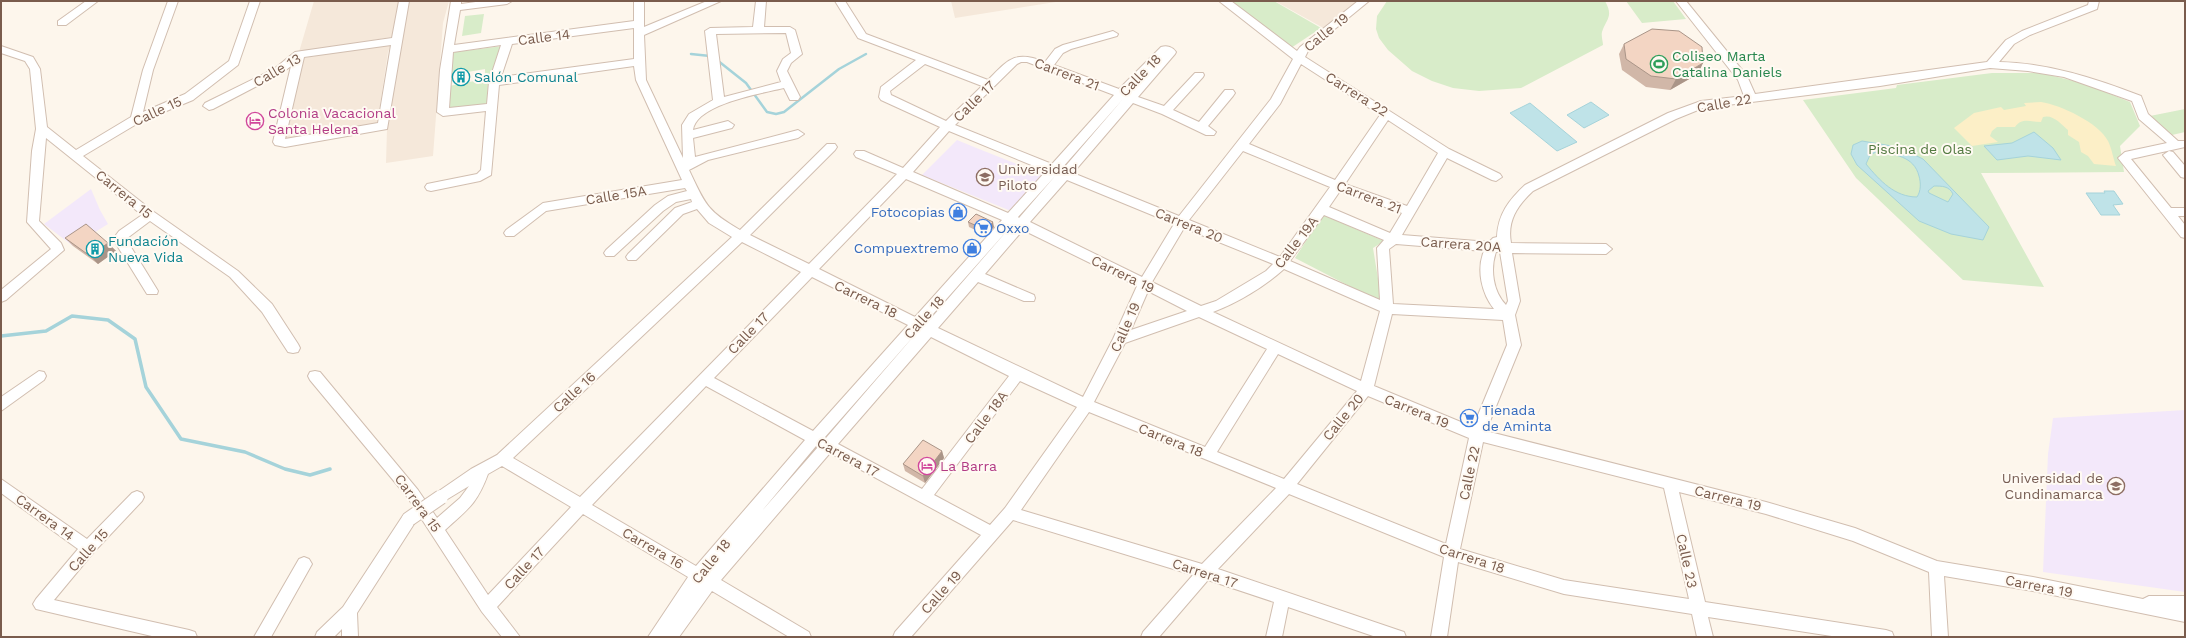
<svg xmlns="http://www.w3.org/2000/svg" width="2186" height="638" font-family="'Work Sans',sans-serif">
<rect width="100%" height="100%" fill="#fdf6ec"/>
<path fill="#f5e8da" d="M314,1H400L392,37L299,52Z
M406,1H449L443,23L433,156L386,163L387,129Z
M951,1H1062L955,18Z
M1275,1H1364L1327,30Z
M391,44L388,52L377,125L284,142L303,58Z"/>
<path fill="#f3e8fa" d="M957,140L974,147L1044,175L1011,211L922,175Z
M91,189L100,210L108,224L73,246L44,224Z
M2185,410V592L2043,572L2048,454L2053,418Z"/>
<path fill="#d8ecc9" d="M1227,1H1274L1321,28L1291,48Z
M1387,1H1605C1614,17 1606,19 1602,32C1601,36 1603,42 1603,45L1521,88L1479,91L1453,88L1432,81L1412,71L1388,50L1379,38L1376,29L1377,16Z
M1626,1H1673L1686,19L1642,23Z
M484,14L481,33L462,36L465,16Z
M503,46L488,83L487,107L448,108L449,86L485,79V69L450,75L452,55L455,52Z
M1992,73H2041L2086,84L2130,102L2140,126L2120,146L2124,172L1981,173L2044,287L1963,280L1856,178L1803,100L1896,88L1897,85Z
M2185,109V132L2172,135L2150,116Z
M1323,215L1384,241L1373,248L1382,303L1295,258Z"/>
<path fill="#fcefc7" d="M2041,102C2061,105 2099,123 2108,141C2112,149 2113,158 2116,166L2094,164L2088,156L2081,152L2079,142L2068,135V130C2061,124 2053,114 2043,117L2041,122C2030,122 2022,117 2015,127H1997L1992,131L1990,136L1998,142L1972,146L1954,128L1974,113L2001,107L2004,110L2026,106L2024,103Z"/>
<path fill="#bfe3e8" stroke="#a5d3da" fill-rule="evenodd" d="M1591,102L1609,115L1584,128L1567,115Z
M1530,103L1577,142L1557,151L1510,113Z
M2034,132L2053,148L2061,160L2028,156L1997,160L1984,146L2012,143Z
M1862,141L1898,147L1923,159L1989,227L1983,240L1951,234L1919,221L1857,165L1851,154L1853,145ZM1876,152C1894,154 1914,156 1919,176C1921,183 1921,191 1917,197C1895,197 1880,181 1866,164L1870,155ZM1934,186C1942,186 1949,186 1953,194L1948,202L1929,193L1928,191Z
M2104,191H2114L2123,204L2113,205L2120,215H2101L2086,193H2105Z"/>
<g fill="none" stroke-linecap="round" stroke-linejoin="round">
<path stroke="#a5d3da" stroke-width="2.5" d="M691,54L710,56
M717,60L746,83L767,112L776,114L784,112L839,69L866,54"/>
<path stroke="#a5d3da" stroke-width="3.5" d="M1,336L46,331L72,316L108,320L135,339L146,387L181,439L245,452L285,469L310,475L330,469"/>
<defs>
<path id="minor" d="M86,1H98L66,25H58V21Z
M168,1H178L153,70L143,112L185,94L229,61L250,1H260L238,65L193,100L140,122L83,156L154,212L238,271L272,304L298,344L300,348L298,352L293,353L288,352L262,312L230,277L150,221L126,239L158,291L157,294H147L113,239L119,231L142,215L46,138L39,221L61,243L64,250L6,300L1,302V290L51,249L27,222L32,151L36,129L30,69L25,61L1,53V46L33,57L40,69L47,127L76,150L131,117L143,70Z
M399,1H409L387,129L285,147L275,145L273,142L291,66L282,73L213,109L209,110L203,106L205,103L274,69L295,52L392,38ZM391,45L378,123L285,139L304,57Z
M451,1H461V4L483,1H512L507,4L460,10L454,45L634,21V1H644V27L707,1H721L644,35L646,80L683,158L682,125L689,114L713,100L705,31L710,28L753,27L756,1H766L764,27H790L795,30L802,54L791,63L787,71L800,97L798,100H790L784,88C763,93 696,104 693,130L728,121L734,125L732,128L693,138L695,157L798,130L804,134L798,138L708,160L689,170C705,204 707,211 740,230L827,144H835L837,147L835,150L750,235L809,264L897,174L856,157L854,154L856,151H864L903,168L940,127L881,100L879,97L881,87L916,60L858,38L835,1H845L866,34L988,80C1009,59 1015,50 1045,62L1055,49L1063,45L1113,31L1118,34L1117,36L1071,49L1063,53L1054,65L1119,89L1161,47C1167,45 1173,47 1176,52L1175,54L1138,97L1164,106L1195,73H1203L1204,75L1203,77L1173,110L1199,122L1225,90H1233L1235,93L1233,96L1208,126L1216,132L1214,135H1206L1162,114L1133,103L1073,173L1179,216L1271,99L1293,59L1219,1H1231L1297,51L1300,47L1358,1H1369L1308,51L1305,57L1449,149L1500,174L1502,177L1496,181L1492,180L1447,158L1402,235L1489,242L1493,238L1497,237C1498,214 1509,200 1525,185L1668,113L1701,101L1744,96L1738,80L1676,1H1686L1747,76L1755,94L1987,62L2006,40L2022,31L2088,5L2089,1H2099L2097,9L2030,35L2014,44L1999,62C2048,63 2095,78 2141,96L2148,114L2178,141H2185V147L2131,159L2171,208H2185V216H2178L2185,225V238L2181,237L2118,158L2125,152L2167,143L2139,119L2132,101L2064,77L2028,71L1990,68L1880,86L1703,108L1676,119L1533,191C1517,206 1507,221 1511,243L1606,244L1612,249L1606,254L1512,253L1520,301L1515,315L1521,345L1486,431L1766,502L1855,528L1937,561L2033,577L2143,599L2149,596H2185V622L2033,591L1944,576L1948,637H1932L1929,572L1853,541L1766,514L1679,492L1705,602L1886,630L1892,632L1894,637H1838L1708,617L1713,637H1697L1692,614L1564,594L1458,562L1447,637H1431L1444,557L1289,494L1218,569L1398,630L1404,632L1406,637H1376L1288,607L1282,637H1266L1274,602L1208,580L1159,637H1141L1143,632L1193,575L1013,520L911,637H893L895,632L981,535L830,453L721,580L809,632L811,637H789L712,591L679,637H648L688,577L583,514L497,607L520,637H502L482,612L408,498L310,380L308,376L310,372L315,371L320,372L418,490L437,518L460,498L469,486L441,503L436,501L434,497L436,493L471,469L497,455L732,237L709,223L697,209L683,214L636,260H628L626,257L628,254L675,208L692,202L691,199L676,202L663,211L614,256H606L604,253L606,250L655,205L668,196L687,191L685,188L546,211L514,236H506L504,233L506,230L543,203L682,180L636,80L634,66L499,85L491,175L480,181L431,191L427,190L425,187L427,184L477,174L481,170L486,111L443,116L437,112L440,70ZM634,28V59L501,77L512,44ZM786,33L791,53L783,59L777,71L781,82L724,97L716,34ZM501,45L489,82L487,104L449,108L453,52ZM1021,62H1027L1114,95L1052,164L955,125L1017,64ZM925,64L982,86L946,121L891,95L890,91ZM1301,64L1380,115L1335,180L1249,144L1280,104ZM1123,99L1063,169L1062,168ZM1388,120L1438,153L1407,206L1345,184ZM949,131L1046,171L1008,213L913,172ZM1243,151L1330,187L1280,257L1189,220ZM1056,175L1019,218L1018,217ZM906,179L1002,220L915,317L819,269ZM1067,180L1174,224L1142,277L1030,222ZM1340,191L1402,213L1390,233L1329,207ZM1324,215L1384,240L1377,248L1380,300L1290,261ZM1012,225L927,323L926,322ZM1184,228L1273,264L1266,271L1216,301L1201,306L1152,282ZM1023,230L1137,286L1113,339L1083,397L938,328L978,282L1024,301H1034L1035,298L1034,295L985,274ZM742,242L801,272L580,497L513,458ZM1396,244L1484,251C1476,270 1482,294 1494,309L1393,304L1389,249ZM1496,252H1500L1508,301L1506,305C1493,292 1490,269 1496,252ZM1284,269L1380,311L1361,381L1213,312C1237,303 1264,287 1284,269ZM812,277L908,325L813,431L714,378ZM1148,291L1187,311L1131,330ZM1392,314L1503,320L1507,345L1473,427L1374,386ZM1199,317L1267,349L1205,447L1094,402L1125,343ZM919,330L826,438L825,437ZM931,337L1009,376L922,489L838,444ZM1278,354L1357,391L1284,479L1217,452ZM1020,381L1077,407L1005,508L990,525L934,495ZM706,386L805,440L696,566L592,505ZM1368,396L1469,438L1446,544L1297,484ZM1089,412L1276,488L1202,564L1021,510ZM1483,442L1664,488L1689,599L1564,580L1460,549ZM816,446L818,447L761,512ZM502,466L571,507L488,595L445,530C468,509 477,504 488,474Z
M2169,151L2173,152L2185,166V178L2181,177L2163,155Z
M39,371L44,372L46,376L44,380L1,411V397Z
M1,479L87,539L132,493L137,491L142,493L144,497L142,501L93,553L54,600L189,630L195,632L197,637H156L36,609L33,604L36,599L78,549L1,493Z
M409,512L414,514L416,519L414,524L357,613L358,637H342V629L334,637H315L317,632L343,607L404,514Z
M304,557L309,559L312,564L271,637H254L299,559Z"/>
</defs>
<use href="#minor" stroke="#d1beb0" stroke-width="2"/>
<use href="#minor" fill="#fff" fill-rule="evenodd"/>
<defs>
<path id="minor-bridge" d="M409,519L441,497"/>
</defs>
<use href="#minor-bridge" stroke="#d1beb0" stroke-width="16" stroke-linecap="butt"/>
<use href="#minor-bridge" stroke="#fff" stroke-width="14"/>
</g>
<path fill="#d1b7a8" d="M1624,44L1698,74L1670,90L1646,87L1622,70L1619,54Z
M968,222L994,227L986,235L969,227Z
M65,238L108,243L116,251L98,264L73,246Z
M942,451L944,458L925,483L905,471L903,464Z"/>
<path fill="#aa9588" d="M1703,63L1698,74L1670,90L1676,79Z
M993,222L994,227L986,235V230Z
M108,243L116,251L98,264L90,256Z
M942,451L944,458L925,483L923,476Z"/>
<path fill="#f3d5c3" stroke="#aa9588" d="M1652,29L1679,31L1702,47L1703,63L1676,79L1651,76L1626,59L1624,44Z
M976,214L993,222L986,230L968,222Z
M86,224L108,243L90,256L65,238Z
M923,440L942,451L923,476L903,464Z"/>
<defs>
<symbol id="stadium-ring" viewBox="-11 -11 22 22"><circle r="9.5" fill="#fffaf3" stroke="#2e9e5b" stroke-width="1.5"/><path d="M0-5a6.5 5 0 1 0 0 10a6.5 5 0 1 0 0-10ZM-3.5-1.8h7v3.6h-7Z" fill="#2e9e5b"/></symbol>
<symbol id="building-ring" viewBox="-11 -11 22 22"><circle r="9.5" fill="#fffaf3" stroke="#0f9aa8" stroke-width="1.5"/><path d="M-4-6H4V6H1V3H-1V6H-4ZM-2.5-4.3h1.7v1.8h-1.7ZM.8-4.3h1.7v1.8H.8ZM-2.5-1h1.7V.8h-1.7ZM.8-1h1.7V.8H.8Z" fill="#0f9aa8"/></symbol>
<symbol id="hotel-ring" viewBox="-11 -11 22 22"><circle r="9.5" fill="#fffaf3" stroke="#d1479c" stroke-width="1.5"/><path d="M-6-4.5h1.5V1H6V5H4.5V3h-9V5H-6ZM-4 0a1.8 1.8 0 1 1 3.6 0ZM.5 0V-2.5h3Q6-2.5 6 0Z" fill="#d1479c"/></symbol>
<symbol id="university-ring" viewBox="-11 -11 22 22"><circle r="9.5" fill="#fffaf3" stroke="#8d6e63" stroke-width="1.5"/><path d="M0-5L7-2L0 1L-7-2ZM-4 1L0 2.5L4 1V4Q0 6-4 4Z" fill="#8d6e63"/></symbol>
<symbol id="shop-ring" viewBox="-11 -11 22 22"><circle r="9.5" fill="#fffaf3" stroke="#3f7fe0" stroke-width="1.5"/><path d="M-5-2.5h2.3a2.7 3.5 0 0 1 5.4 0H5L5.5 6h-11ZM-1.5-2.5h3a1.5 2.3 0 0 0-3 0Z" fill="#3f7fe0"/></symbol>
<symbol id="supermarket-ring" viewBox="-11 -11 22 22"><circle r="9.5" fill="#fffaf3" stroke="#3f7fe0" stroke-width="1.5"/><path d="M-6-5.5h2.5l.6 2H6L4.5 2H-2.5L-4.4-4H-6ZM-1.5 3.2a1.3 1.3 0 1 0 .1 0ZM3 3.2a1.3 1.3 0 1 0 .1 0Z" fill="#3f7fe0"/></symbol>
</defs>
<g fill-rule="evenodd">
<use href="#stadium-ring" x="1649" y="54" width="20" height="20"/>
<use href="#building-ring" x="451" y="67" width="20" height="20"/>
<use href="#hotel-ring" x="245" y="111" width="20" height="20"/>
<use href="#university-ring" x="975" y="167" width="20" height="20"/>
<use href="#shop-ring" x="948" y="202" width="20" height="20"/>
<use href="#supermarket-ring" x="973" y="218" width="20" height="20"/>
<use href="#shop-ring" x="962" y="238" width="20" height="20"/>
<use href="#building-ring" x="85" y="239" width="20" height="20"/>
<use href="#supermarket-ring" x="1459" y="408" width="20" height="20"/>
<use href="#hotel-ring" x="917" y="456" width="20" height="20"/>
<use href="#university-ring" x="2106" y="476" width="20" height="20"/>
</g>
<g text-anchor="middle" stroke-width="4" stroke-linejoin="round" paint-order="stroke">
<g font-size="14" fill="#7a5c4d" stroke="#fffaf3">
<text transform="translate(1326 32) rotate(-39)" y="5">Calle 19</text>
<text transform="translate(544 37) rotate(-7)" y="5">Calle 14</text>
<text transform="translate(277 70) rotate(-30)" y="5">Calle 13</text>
<text transform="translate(1067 74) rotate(21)" y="5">Carrera 21</text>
<text transform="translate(1140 75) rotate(-46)" y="5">Calle 18</text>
<text transform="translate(1357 94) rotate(32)" y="5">Carrera 22</text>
<text transform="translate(974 101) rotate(-44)" y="5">Calle 17</text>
<text transform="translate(1724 103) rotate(-10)" y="5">Calle 22</text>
<text transform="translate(157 111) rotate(-25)" y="5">Calle 15</text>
<text transform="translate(124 194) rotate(39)" y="5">Carrera 15</text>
<text transform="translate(616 195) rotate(-9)" y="5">Calle 15A</text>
<text transform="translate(1369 197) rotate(21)" y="5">Carrera 21</text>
<text transform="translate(1189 225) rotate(22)" y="5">Carrera 20</text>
<text transform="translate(1296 242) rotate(-52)" y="5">Calle 19A</text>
<text transform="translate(1461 244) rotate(4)" y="5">Carrera 20A</text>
<text transform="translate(1123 274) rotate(26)" y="5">Carrera 19</text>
<text transform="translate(866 299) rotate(26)" y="5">Carrera 18</text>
<text transform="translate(924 317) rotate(-48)" y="5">Calle 18</text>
<text transform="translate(1125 327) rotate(-66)" y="5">Calle 19</text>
<text transform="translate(748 333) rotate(-46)" y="5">Calle 17</text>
<text transform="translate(574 392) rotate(-43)" y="5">Calle 16</text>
<text transform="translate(1417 411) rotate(22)" y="5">Carrera 19</text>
<text transform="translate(986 417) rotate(-53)" y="5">Calle 18A</text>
<text transform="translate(1343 417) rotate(-51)" y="5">Calle 20</text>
<text transform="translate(1171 440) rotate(22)" y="5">Carrera 18</text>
<text transform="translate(848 457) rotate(28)" y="5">Carrera 17</text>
<text transform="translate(1469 473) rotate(-78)" y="5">Calle 22</text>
<text transform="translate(1728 498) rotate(14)" y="5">Carrera 19</text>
<text transform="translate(418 503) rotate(54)" y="5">Carrera 15</text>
<text transform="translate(45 517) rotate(36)" y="5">Carrera 14</text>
<text transform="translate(653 548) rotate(30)" y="5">Carrera 16</text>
<text transform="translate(88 550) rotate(-48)" y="5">Calle 15</text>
<text transform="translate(1472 558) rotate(18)" y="5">Carrera 18</text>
<text transform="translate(711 561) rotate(-51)" y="5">Calle 18</text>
<text transform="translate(1687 561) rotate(78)" y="5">Calle 23</text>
<text transform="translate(524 568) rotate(-47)" y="5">Calle 17</text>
<text transform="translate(1205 573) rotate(18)" y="5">Carrera 17</text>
<text transform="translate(2039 586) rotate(11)" y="5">Carrera 19</text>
<text transform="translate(941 592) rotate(-48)" y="5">Calle 19</text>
</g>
<g font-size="14" fill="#27864d" stroke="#fffaf3" text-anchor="start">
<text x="1672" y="61">Coliseo Marta<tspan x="1672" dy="16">Catalina Daniels</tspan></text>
</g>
<g font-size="14" fill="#0d838f" stroke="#fffaf3" text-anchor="start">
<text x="474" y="82">Salón Comunal</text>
<text x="108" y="246">Fundación<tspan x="108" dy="16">Nueva Vida</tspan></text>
</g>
<g font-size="14" fill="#b23c85" stroke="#fffaf3" text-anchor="start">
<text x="268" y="118">Colonia Vacacional<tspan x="268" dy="16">Santa Helena</tspan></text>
<text x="940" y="471">La Barra</text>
</g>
<g font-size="14" fill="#537a41" stroke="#fffaf3">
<text x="1920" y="154">Piscina de Olas</text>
</g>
<g font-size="14" fill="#785e54" stroke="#fffaf3" text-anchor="start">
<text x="998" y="174">Universidad<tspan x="998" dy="16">Piloto</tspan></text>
<text x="2103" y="483" text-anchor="end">Universidad de<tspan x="2103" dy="16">Cundinamarca</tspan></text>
</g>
<g font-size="14" fill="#366cbe" stroke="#fffaf3" text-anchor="end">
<text x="945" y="217">Fotocopias</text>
<text x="996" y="233" text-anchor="start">Oxxo</text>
<text x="959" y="253">Compuextremo</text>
<text x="1482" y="415" text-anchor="start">Tienada<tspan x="1482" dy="16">de Aminta</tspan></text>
</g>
</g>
<rect width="2186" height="638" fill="none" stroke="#7a5c4d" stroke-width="4"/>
</svg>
